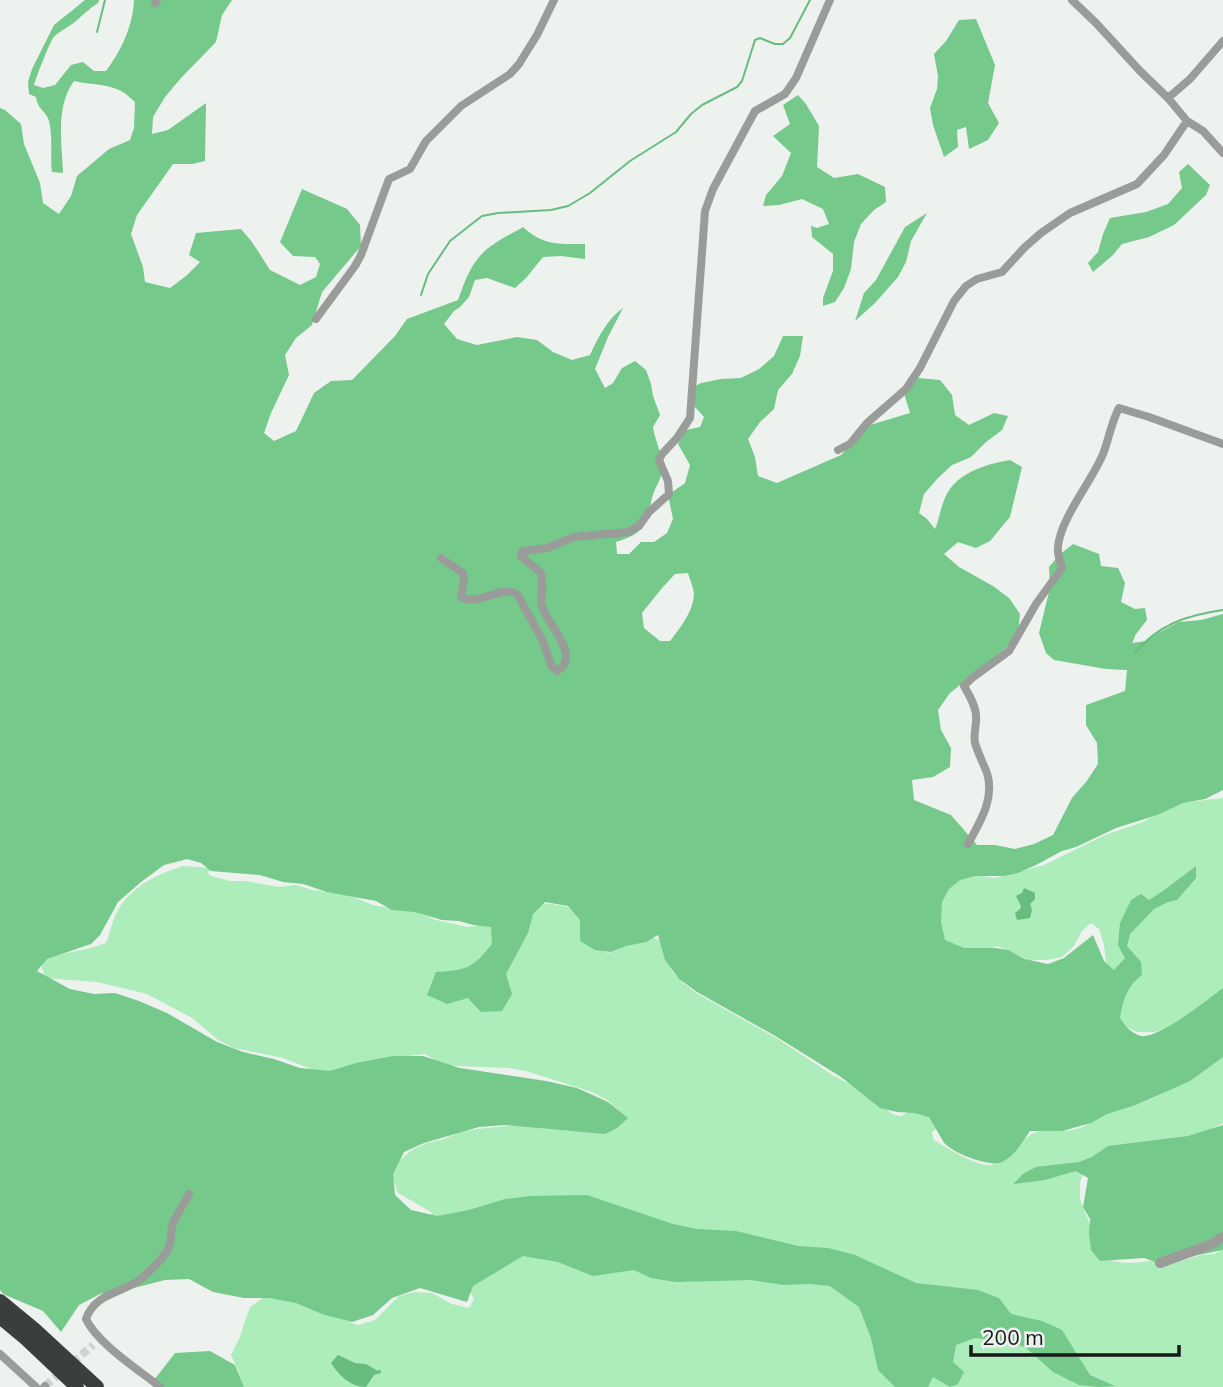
<svg xmlns="http://www.w3.org/2000/svg" width="1223" height="1387" font-family="Mulish,sans-serif">
<rect width="100%" height="100%" fill="#eef2ef"/>
<path fill="#adecbb" d="M1223,798V991L1171,1028L1154,1032H1137L1126,1027L1114,1015L1113,976L1106,962L1104,945L1099,929L1091,923L1082,931L1074,946L1062,957L1046,960H1029L997,946L965,954L940,937L938,903L946,888L959,877L976,875L995,878L1044,865L1105,835L1143,822L1172,804Z
M183,866L211,868L208,873L211,876L230,881H246L279,887L296,885L312,890L346,894L373,905L389,908L406,907L436,920L468,927L489,924L535,903L552,904L568,907L580,918L593,947L608,953L615,951L644,935L660,940L667,955L672,971L683,983L696,993L778,1039L834,1076L864,1091L892,1114L901,1116L917,1107L955,1111L932,1132L934,1140C945,1147 975,1165 987,1165C1013,1165 1016,1141 1034,1133C1049,1127 1064,1134 1080,1128C1090,1124 1099,1117 1109,1113C1119,1109 1129,1108 1139,1104C1169,1092 1196,1074 1223,1057V1123L1212,1129L1085,1167L1080,1183V1199L1103,1259C1125,1264 1137,1264 1159,1259L1162,1267L1201,1255L1214,1254L1223,1250V1387H243L238,1370L231,1355L239,1339L250,1307L264,1297L297,1303L358,1325L375,1320L399,1296L415,1292L432,1293L452,1304L469,1308L474,1299L435,1229L431,1212L398,1193L392,1176L399,1161L412,1150L427,1143L444,1139L460,1132L477,1129L527,1124L545,1129L579,1131L611,1125L620,1111L607,1100L592,1092L526,1071L508,1068L457,1066L440,1063L425,1054L399,1057L333,1074L316,1071L283,1058L234,1048L218,1040L192,1018L147,994L97,982L45,978L40,961C62,952 85,951 106,943C110,933 112,921 117,912C131,886 157,874 183,866Z"/>
<path fill="#74c98b" fill-rule="evenodd" d="M85,0H99L98,3C89,9 84,14 76,21C69,27 59,31 53,38C50,42 35,80 34,85L43,88L55,85L71,65L83,62L94,71H106C121,51 133,26 134,0H232L222,15L216,42L181,78L165,97L153,117L152,134L168,130L206,103L205,161L192,164H173L137,215L131,234L143,267L145,282L170,288L186,276L200,262L189,255L196,233L241,229L252,242L270,270L300,285L316,277L320,264L315,257L293,256L280,242L302,189L347,209L360,225L361,246L322,292L312,325L296,338L285,355L289,375L271,413L264,433L274,441L296,431L314,393L331,381L352,380L395,336L407,319L458,300C466,278 473,257 494,244C503,237 514,233 523,227C544,246 559,244 585,244V259L561,256L543,257L526,278L515,288L487,278L475,280L469,297L460,307L454,311L444,324L457,339L477,345L517,337L537,340L553,352L572,360L590,355C598,338 607,319 623,308L608,337L595,369L605,388L613,383L622,368L635,361L646,370L651,384L653,396L660,415L653,427C655,440 661,451 662,464C663,479 657,482 653,495C650,503 650,514 646,521C641,534 628,538 616,542L617,554H629L641,542H654L667,533L673,519L668,495L685,483L690,465L678,444L686,430L700,427L704,417L695,407L688,390L701,383L721,379L741,378L759,369L774,356L783,336H803L800,356L792,374L778,390L774,409L760,422L748,439L755,457L758,476L777,483L841,455L870,425L910,413L904,393L918,378L940,380L952,395L955,415L969,425L994,413L1008,416L1002,430L986,442L971,457L952,465L937,479L924,494L919,513L927,519L935,529C939,520 940,511 943,503C953,473 983,465 1010,460L1022,467L1010,517L990,541L976,548L958,542L944,554L959,567L993,586L1009,598L1020,614L1018,634L1005,649L950,693L938,710L941,730L951,748L950,767L933,777L912,780L914,800L951,815L977,845H995L1015,849L1034,844L1053,835L1072,798L1086,782L1098,764L1097,743L1086,725V705L1125,691L1127,670L1106,669L1054,660L1046,653L1039,633L1050,588L1049,567L1059,555L1073,544L1099,554L1101,566L1118,568L1125,583L1121,602L1135,609L1145,608L1147,620L1136,634L1132,643L1146,641L1160,632L1179,622L1201,620L1223,614V790L1205,799L1183,803L1157,815L1116,828L1076,847L1062,851L1036,865L1018,873L1004,876H975L960,880L949,889L942,902L941,922L945,940L964,948H995L1008,950L1025,959L1048,964L1064,958L1093,935L1104,961L1114,970L1125,958L1118,945L1120,923L1131,900L1141,894L1149,900L1163,891L1196,866V878L1177,900L1168,902L1154,909L1130,934L1127,946L1141,962L1142,975C1127,986 1123,1000 1120,1018C1125,1026 1131,1033 1141,1036C1159,1039 1207,1000 1223,988V1057L1190,1081L1136,1105L1107,1114L1091,1123L1062,1131H1030C1022,1142 1014,1158 999,1163C987,1166 949,1152 943,1141C938,1133 934,1125 929,1117L915,1113L897,1112L880,1108L841,1077L777,1037L697,992L679,979L665,960L658,935L646,942L626,946L611,952L595,950L580,941V920L568,906L545,902L533,914L528,933L506,974L512,994L502,1011L481,1012L468,998L447,1004L427,995L436,972C467,970 472,969 492,944L491,927L474,925L459,921L442,920L415,912L392,910L376,901L327,892L303,884L283,882L260,875L211,871L201,863L187,859L164,865L141,882L118,902L100,935L91,944L47,959L37,971L70,989L94,994L115,993L139,1001L167,1013L217,1042L243,1052L274,1059L300,1068L330,1071L356,1063L393,1056H423L460,1068L546,1081L577,1088L608,1102L628,1118L617,1128L605,1134L505,1125L479,1127L424,1143L404,1152L393,1174L395,1195L411,1210L437,1216L469,1210L505,1199L530,1196L587,1195L673,1224L697,1229L736,1231L798,1246L828,1248L855,1255L916,1283L978,1290L999,1298L1011,1314L1042,1321L1062,1330L1090,1375L1115,1386L1099,1387L1079,1385L1053,1372L1025,1347L1001,1341L975,1338L956,1345L953,1362L964,1372L958,1384L950,1387L933,1377L928,1387H895L878,1370L871,1338L859,1307L830,1286L810,1284L784,1285L751,1280L676,1282L651,1278L634,1270L593,1276L558,1262L523,1256L473,1286L467,1302L420,1288L392,1298L373,1315L352,1322L322,1314L296,1303L269,1298H244L213,1292L189,1279L165,1280L138,1287L100,1294L79,1305L61,1332L43,1311L3,1294L0,1290V108L5,110L21,124L24,144L40,183L43,203L59,214L71,196L77,176L109,149L130,140L134,128L135,102C131,99 126,93 121,91C106,83 90,85 74,81C55,107 62,143 63,173L52,172C50,156 53,136 49,121C46,110 38,111 36,97L29,94L28,82L32,69L54,25ZM688,573C690,580 694,589 694,595C693,612 680,628 670,641H660L644,628L642,613L662,588L675,574Z
M976,19L995,65L988,103L999,123L988,140L969,149L966,127L957,130L958,147L944,157L933,125L930,108L937,89L938,76L934,54L946,41L959,20Z
M798,95L806,104L819,126L817,167L834,178L858,174L885,187L886,202L874,210L861,224L854,242L851,269L844,288L835,302L823,306V298L833,271V254L812,237L811,226L817,228L829,224L823,209L802,199L779,205L763,206L766,195L782,176L791,153L773,136L790,124L783,105Z
M1188,164L1210,185L1206,195L1174,225L1149,237L1122,244L1113,255L1093,272L1088,263L1098,252L1103,234L1110,218L1146,212L1168,204L1182,188L1179,172Z
M927,213L911,241L906,262L898,277L875,303L855,321L864,293L876,280L905,227Z
M1223,1125V1250L1158,1263L1144,1258L1100,1261L1091,1250L1089,1234L1090,1219L1083,1207L1088,1178L1076,1171L1045,1180L1013,1184L1023,1174L1036,1167L1079,1162L1092,1157L1108,1146L1188,1136Z
M210,1351L235,1365L244,1387H159L154,1380L175,1353Z"/>
<path fill="#67bc7e" d="M1024,888L1035,893V899L1030,904L1032,910L1030,918L1017,920L1015,913L1020,909L1021,906L1016,896L1022,893Z
M338,1355L355,1363L366,1364L378,1371L380,1369L381,1373L374,1375L366,1387C350,1387 339,1375 331,1363Z"/>
<g fill="none" stroke-linecap="round" stroke-linejoin="round">
<path stroke="#67bc7e" stroke-width="2" d="M97,32L105,0
M421,295L428,274L450,241L482,216L498,213L551,210L568,206L590,193L630,161L676,132L691,114L702,105L737,87L742,81L755,40L760,38L775,44H783L790,38L810,0
M1134,654C1157,625 1187,615 1223,610"/>
<path stroke="#ced1cf" stroke-width="8" stroke-dasharray="8 4" stroke-linecap="butt" d="M45,1386L93,1345"/>
<path stroke="#9a9c9a" stroke-width="8" d="M1072,0L1096,23L1140,71L1168,98L1187,121L1203,131L1223,153
M155,3L157,0
M1168,98L1190,79L1223,41
M316,319L355,266L361,255L389,179L410,169L426,141L461,106L510,74L519,64L537,35L554,0
M838,450L850,444L867,423L906,389L920,368L954,301L966,286L977,279L1002,272L1024,248L1041,233L1070,213L1137,184L1164,155L1187,121
M441,558L463,573L464,582L461,597C479,607 498,585 517,594L542,639L552,667L557,671C584,656 543,621 541,602C541,600 542,591 542,590C543,585 542,579 541,573L521,556L522,551L547,548L574,537L628,532L639,526L649,512L669,494L668,481L659,460L662,454L677,438L690,418L705,211L713,189L755,111L785,94L796,78L830,0
M968,844C980,822 995,799 987,773C983,763 978,753 975,743C973,734 977,725 976,716C976,706 969,695 964,686L972,678L1009,651L1036,604L1062,568C1060,561 1057,554 1058,547C1060,519 1092,481 1103,454C1109,439 1111,423 1119,408L1149,417L1223,444
M0,1354L36,1387
M44,1387L45,1386
M160,1387C139,1370 97,1343 86,1319C95,1292 123,1294 142,1278C151,1270 167,1256 170,1244C172,1237 170,1231 173,1223C178,1213 184,1203 189,1194"/>
<path stroke="#9a9c9a" stroke-width="10" d="M1160,1263L1210,1245L1223,1237"/>
<path stroke="#3b3f3c" stroke-width="14" d="M0,1301L34,1329L97,1387
M0,1317L25,1338L77,1387"/>
</g>
<path d="M971 1345v10h208v-10" fill="none" stroke="#171817" stroke-width="3.5"/>
<text x="982" y="1345" font-size="21" fill="#171817" stroke="#eef2ef" stroke-width="5" paint-order="stroke">200 m</text>
</svg>
